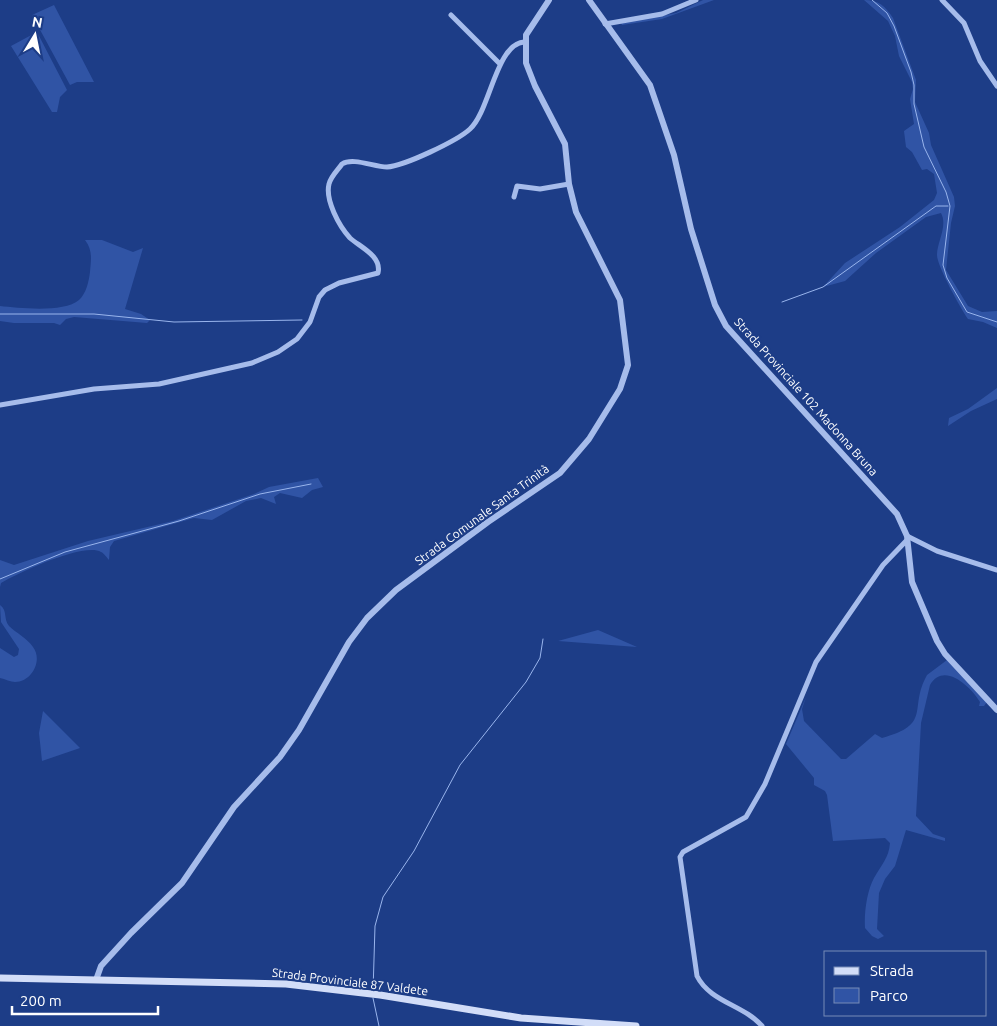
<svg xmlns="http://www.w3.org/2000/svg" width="997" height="1026" font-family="Ubuntu,sans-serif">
<rect width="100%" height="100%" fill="#1d3d87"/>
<path fill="#3054a5" d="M703,0H714L662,19L622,25L621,23L676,13Z
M864,0C879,0 885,6 893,18L916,80L915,102L929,133L931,145L954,197L955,206L951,223L946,270L968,306L982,312L997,311V328L983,322L968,319C961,309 937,266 937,255C937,242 948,226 941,213L926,217L876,253L845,281L823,287L845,263L900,227L934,200L937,193L934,174L927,169L922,170L912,152L906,147L904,131L914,124L910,99L913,89L912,82L899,56L895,36L888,21Z
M54,5L94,82H77L70,85L32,15Z
M37,32L67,90L60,97L57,112H52L11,46Z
M85,240H102L133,252L143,248L125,309L141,314L150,320L147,323L74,317L66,319L60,325L54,323H14L0,321V306C19,308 64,313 79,300C86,294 89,281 90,272C91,260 93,250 85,240Z
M997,388V399L971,411L948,426L949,418L968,409Z
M318,478L323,487L312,490L302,498L280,493L274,497L276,504L261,498L246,501L212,520L194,518L114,541L110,547L109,560C107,558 104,553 101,552C84,542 18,573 1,583L0,587V560L14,565L88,541L173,521L254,494L269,487Z
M0,605C8,611 3,619 9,626C16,633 27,638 33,647C43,660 32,682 15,682C11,682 5,679 0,678V648L14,657L18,655L19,649L1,622Z
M598,630L637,647L558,641Z
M947,660L987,702L984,706H979L980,702C971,687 944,661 930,685L921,723L916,816L933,834L945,838V841L906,830L895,866L885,879L879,893L877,929L884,936L878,939L872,936L865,928C864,912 867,891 874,878C881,865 889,858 890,843L885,838L833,841L827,795L825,791L814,785V778L786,744L806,697L802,709L804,721L841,759H846L875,734L882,738C933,724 908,709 927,675Z
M43,711L80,748L42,761L39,733Z"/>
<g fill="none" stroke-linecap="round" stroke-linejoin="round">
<path stroke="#99b5ed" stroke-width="1" d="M872,0L887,13L894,26L911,72L914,85V104L924,147L946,192L950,206L943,265L947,278L967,312L997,322
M782,302L823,287L936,206H948
M0,314H94L174,322L302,320
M0,579L65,552L179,521L260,494L311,484
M373,992L375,926L383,897L414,851L460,765L526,682L540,658L543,639
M373,998L379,1026"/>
<path stroke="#a6bceb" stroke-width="5" d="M942,0L964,23L980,61L997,86
M451,15L500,64
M605,24L662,14L696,0
M514,197L517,186L540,189L569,184
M0,405L94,389L159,384L252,363L278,352L297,339L310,322L319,297L325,290L339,283L378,273C382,256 360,247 350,238C339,226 325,200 329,184C331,176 338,170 342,164C353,157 374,167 387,167C404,166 457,141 470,129C490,111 496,44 524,42
M907,536L937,551L997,570
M762,1026C744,1005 710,1002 697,976L680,857L683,852L746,817L765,784L816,662L883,565L907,540"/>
<path stroke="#a6bceb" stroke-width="6" d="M589,0L650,85L674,155L691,229L715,305L726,326L735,336L897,514L907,536L912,582L937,641L945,654L997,710
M96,980L101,966L131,933L182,883L234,807L280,757L299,730L349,642L367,618L396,590L488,522L560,473L589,439L620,389L628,365L620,300L576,212L569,184L565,144L535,86L526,63V35L549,0"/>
<path stroke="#d2ddf8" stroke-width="7" d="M0,978L286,984L380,995L521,1018L636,1026"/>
</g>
<g text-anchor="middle" stroke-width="4" stroke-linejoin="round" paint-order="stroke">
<g font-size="12" fill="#fff" stroke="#1d3d87">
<text transform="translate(806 397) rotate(48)" y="4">Strada Provinciale 102 Madonna Bruna</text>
<text transform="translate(482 515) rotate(-36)" y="4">Strada Comunale Santa Trinità</text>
<text transform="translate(350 982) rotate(7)" y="4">Strada Provinciale 87 Valdete</text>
</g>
</g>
<rect x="824" y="951" width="162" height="65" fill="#1d3d87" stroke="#778bb7"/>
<rect x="834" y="967" width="25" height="8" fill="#d2ddf8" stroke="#778bb7"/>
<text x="870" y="976" font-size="15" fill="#ffffff">Strada</text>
<rect x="834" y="988" width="25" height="15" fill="#3054a5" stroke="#778bb7"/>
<text x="870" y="1001" font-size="15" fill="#ffffff">Parco</text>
<g transform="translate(35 35) rotate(10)" stroke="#1d3d87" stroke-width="4" paint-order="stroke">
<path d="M0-4L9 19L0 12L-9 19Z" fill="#ffffff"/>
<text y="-8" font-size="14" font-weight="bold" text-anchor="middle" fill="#ffffff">N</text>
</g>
<path d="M12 1006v8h146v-8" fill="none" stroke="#ffffff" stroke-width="2.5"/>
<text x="20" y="1006" font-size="15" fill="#ffffff" stroke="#1d3d87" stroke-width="4" paint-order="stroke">200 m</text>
</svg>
